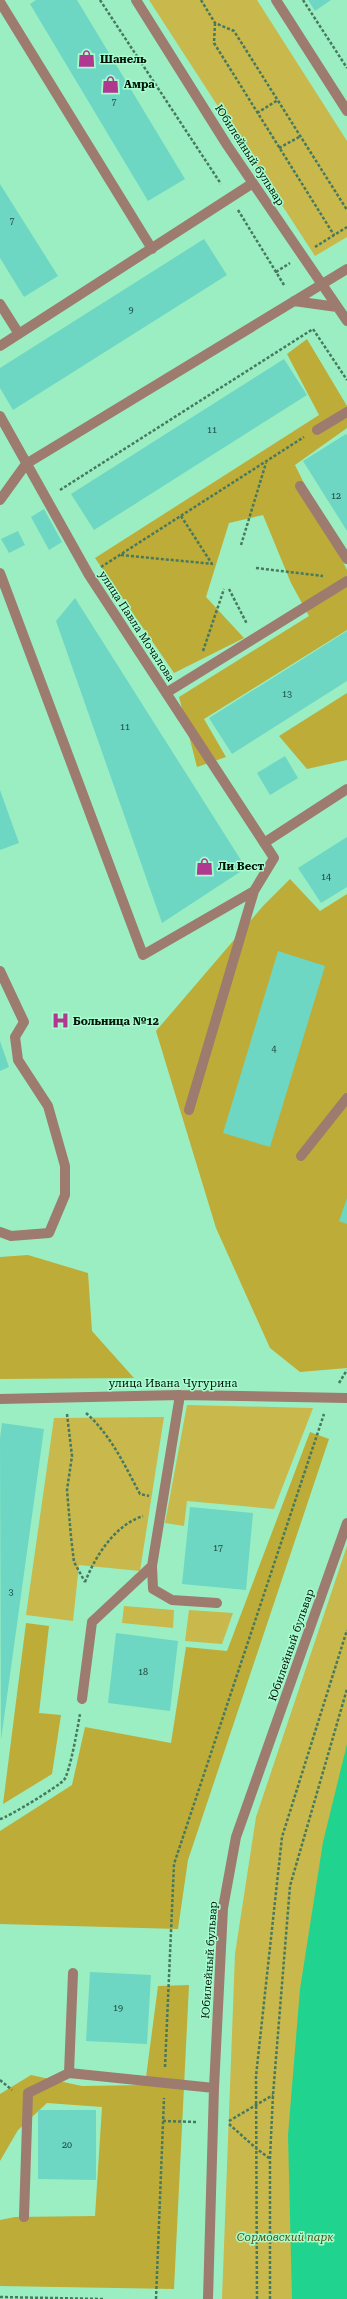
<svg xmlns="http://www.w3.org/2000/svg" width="347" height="2299" font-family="'Roboto Serif',serif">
<rect width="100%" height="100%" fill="#9beec2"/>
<path fill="#c9b84b" d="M149,0H257L347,141V237L315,256Z
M187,1405L313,1408L274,1509L187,1501L184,1526L165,1523Z
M164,1417L140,1571L79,1565L73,1621L26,1615L54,1418Z
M347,1546V2299H222L235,1954L256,1817Z
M124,1606L174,1610L173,1628L122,1623Z
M189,1610L233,1613L222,1644L185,1641Z"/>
<path fill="#bdac37" d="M307,339L347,406V428L295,465L347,570V630L204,719L226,757L197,767L179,697L309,616L291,583L263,515L229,523L206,597L244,638L174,673L95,558L319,415L287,354Z
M347,693V760L307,769L279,736Z
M290,879L320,911L347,894V1368L300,1372L270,1348L216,1228L156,1031L263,906Z
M28,1255L88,1273L92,1331L134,1378L0,1379V1257Z
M310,1432L329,1439L188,1860L178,1929L0,1924V1831L72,1785L85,1727L171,1743L186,1647L227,1651Z
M26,1623L49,1626L39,1713L61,1715L52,1774L3,1804Z
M189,1985L174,2289L0,2286V2220L15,2217L95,2216L102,2107L47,2103L18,2130L0,2161V2094L31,2075L82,2086L145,2085L158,1986Z"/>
<path fill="#20d48f" d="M347,1744V2299H292L288,2135L300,1989L323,1842Z"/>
<path fill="#6dd7c4" d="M36,0H77L185,179L148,201L30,4Z
M308,0H331L315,11Z
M0,184L58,276L24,297L0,258Z
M204,239L227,275L13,410L0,388V368Z
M284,359L307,395L94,530L71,494Z
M346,434L347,435V531L303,461Z
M44,509L62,542L49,550L31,517Z
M18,531L25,545L9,553L1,539Z
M75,598L246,868L162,923L56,621Z
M347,631V681L232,754L209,718Z
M285,756L298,778L270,795L257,773Z
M0,790L19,843L0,850Z
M347,837V887L321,903L298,868Z
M278,951L325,966L270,1147L223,1133Z
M0,1041L9,1067L0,1071Z
M347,1198V1224L339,1221Z
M2,1423L44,1429L1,1740L0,1438Z
M190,1507L253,1513L246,1590L182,1584Z
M116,1633L178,1641L170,1711L108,1703Z
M90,1972L151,1975L147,2044L86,2041Z
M38,2110H96V2180L38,2179Z"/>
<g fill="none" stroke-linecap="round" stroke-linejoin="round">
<path stroke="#47795f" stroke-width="2.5" stroke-dasharray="3 2" stroke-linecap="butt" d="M100,0L221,184
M201,0L215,23L234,31L347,210
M303,0L347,68
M215,23L214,43L334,235
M257,113L278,100
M279,148L301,136
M238,210L284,285
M315,247L347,227
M276,272L290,263
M60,490L313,329L347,380
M181,516L212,564
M241,545L266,463
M121,555L213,564
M101,567L304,437
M256,568L323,576
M229,589L247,624
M203,651L224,589
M339,1383L347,1370
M86,1413C111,1435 125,1466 140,1494L149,1496
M67,1414L72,1456L67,1490L71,1537L74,1562L85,1582
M85,1582C96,1555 115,1525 143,1516
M0,1819C7,1818 59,1786 64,1780C70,1772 78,1726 80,1714
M165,2067L174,1864L324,1414
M0,2080L12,2090
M163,2121L197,2122
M229,2121L273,2095
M229,2124L257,2149L269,2158
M0,2297L104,2299
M156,2299L164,2098
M257,2299L256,2076L282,1837L347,1630
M270,2299V2158L273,2095L290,1886L347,1689"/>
<path stroke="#9d7b6f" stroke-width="10" d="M136,0L227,145L347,321
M276,0L347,111
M0,2L152,249
M294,301L337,307
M0,304L19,334
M0,346L253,183
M0,416L89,575L274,858L254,891L143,955L0,573
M317,430L347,412
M300,486L347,559
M0,500L26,464L347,269
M166,693L347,581
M264,843L347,789
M0,971L24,1022L15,1037L18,1060L48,1106L65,1166V1195L49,1233L11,1236L0,1232
M189,1110L254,891
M301,1156L347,1098
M0,1399L180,1395L347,1398
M152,1566L153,1589L172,1600L217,1603
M82,1699L92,1622L152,1566L180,1395
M69,2073L73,1973
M24,2217L28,2093L69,2073L214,2088
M208,2299L214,2088L223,1908L236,1837L347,1523"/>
</g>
<defs>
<symbol id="shop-bare" viewBox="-9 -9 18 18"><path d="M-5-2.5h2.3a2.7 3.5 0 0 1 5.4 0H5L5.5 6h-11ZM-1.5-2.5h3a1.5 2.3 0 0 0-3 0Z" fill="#b0398f" stroke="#a8fccf" stroke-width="2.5" paint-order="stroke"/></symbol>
<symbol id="hospital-bare" viewBox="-9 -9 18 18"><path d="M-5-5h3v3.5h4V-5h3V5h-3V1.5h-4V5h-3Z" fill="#b0398f" stroke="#a8fccf" stroke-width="2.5" paint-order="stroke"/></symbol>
</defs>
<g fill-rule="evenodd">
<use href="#shop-bare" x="74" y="46" width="25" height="25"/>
<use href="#shop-bare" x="98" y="72" width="25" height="25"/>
<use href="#shop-bare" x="192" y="854" width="25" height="25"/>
<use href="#hospital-bare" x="48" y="1008" width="25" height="25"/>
</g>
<g text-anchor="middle" stroke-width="3" stroke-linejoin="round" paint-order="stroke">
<g font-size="9" fill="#1b4639">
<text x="114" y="105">7</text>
<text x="12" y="224">7</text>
<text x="131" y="313">9</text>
<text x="212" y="433">11</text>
<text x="336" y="499">12</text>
<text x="287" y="697">13</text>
<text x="125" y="730">11</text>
<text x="326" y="880">14</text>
<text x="274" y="1052">4</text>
<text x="218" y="1551">17</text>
<text x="11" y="1595">3</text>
<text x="143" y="1675">18</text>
<text x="118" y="2011">19</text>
<text x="67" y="2148">20</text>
</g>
<g font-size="11" font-weight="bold" fill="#00160b" stroke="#a8fccf" text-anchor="start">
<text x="100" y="63">Шанель</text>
<text x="124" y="88">Амра</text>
<text x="218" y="870">Ли Вест</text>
<text x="73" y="1025">Больница №12</text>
</g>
<g font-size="11" fill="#00160b" stroke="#a8fccf">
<text transform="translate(250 155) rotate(57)" y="4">Юбилейный бульвар</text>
<text transform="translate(137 626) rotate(57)" y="4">улица Павла Мочалова</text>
<text x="173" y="1387">улица Ивана Чугурина</text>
<text transform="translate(291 1645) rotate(-71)" y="4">Юбилейный бульвар</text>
<text transform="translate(209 1960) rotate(-86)" y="4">Юбилейный бульвар</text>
</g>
<g font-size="11" font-style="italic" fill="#584e11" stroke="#a8fccf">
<text x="285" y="2241">Сормовский парк</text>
</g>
</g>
</svg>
